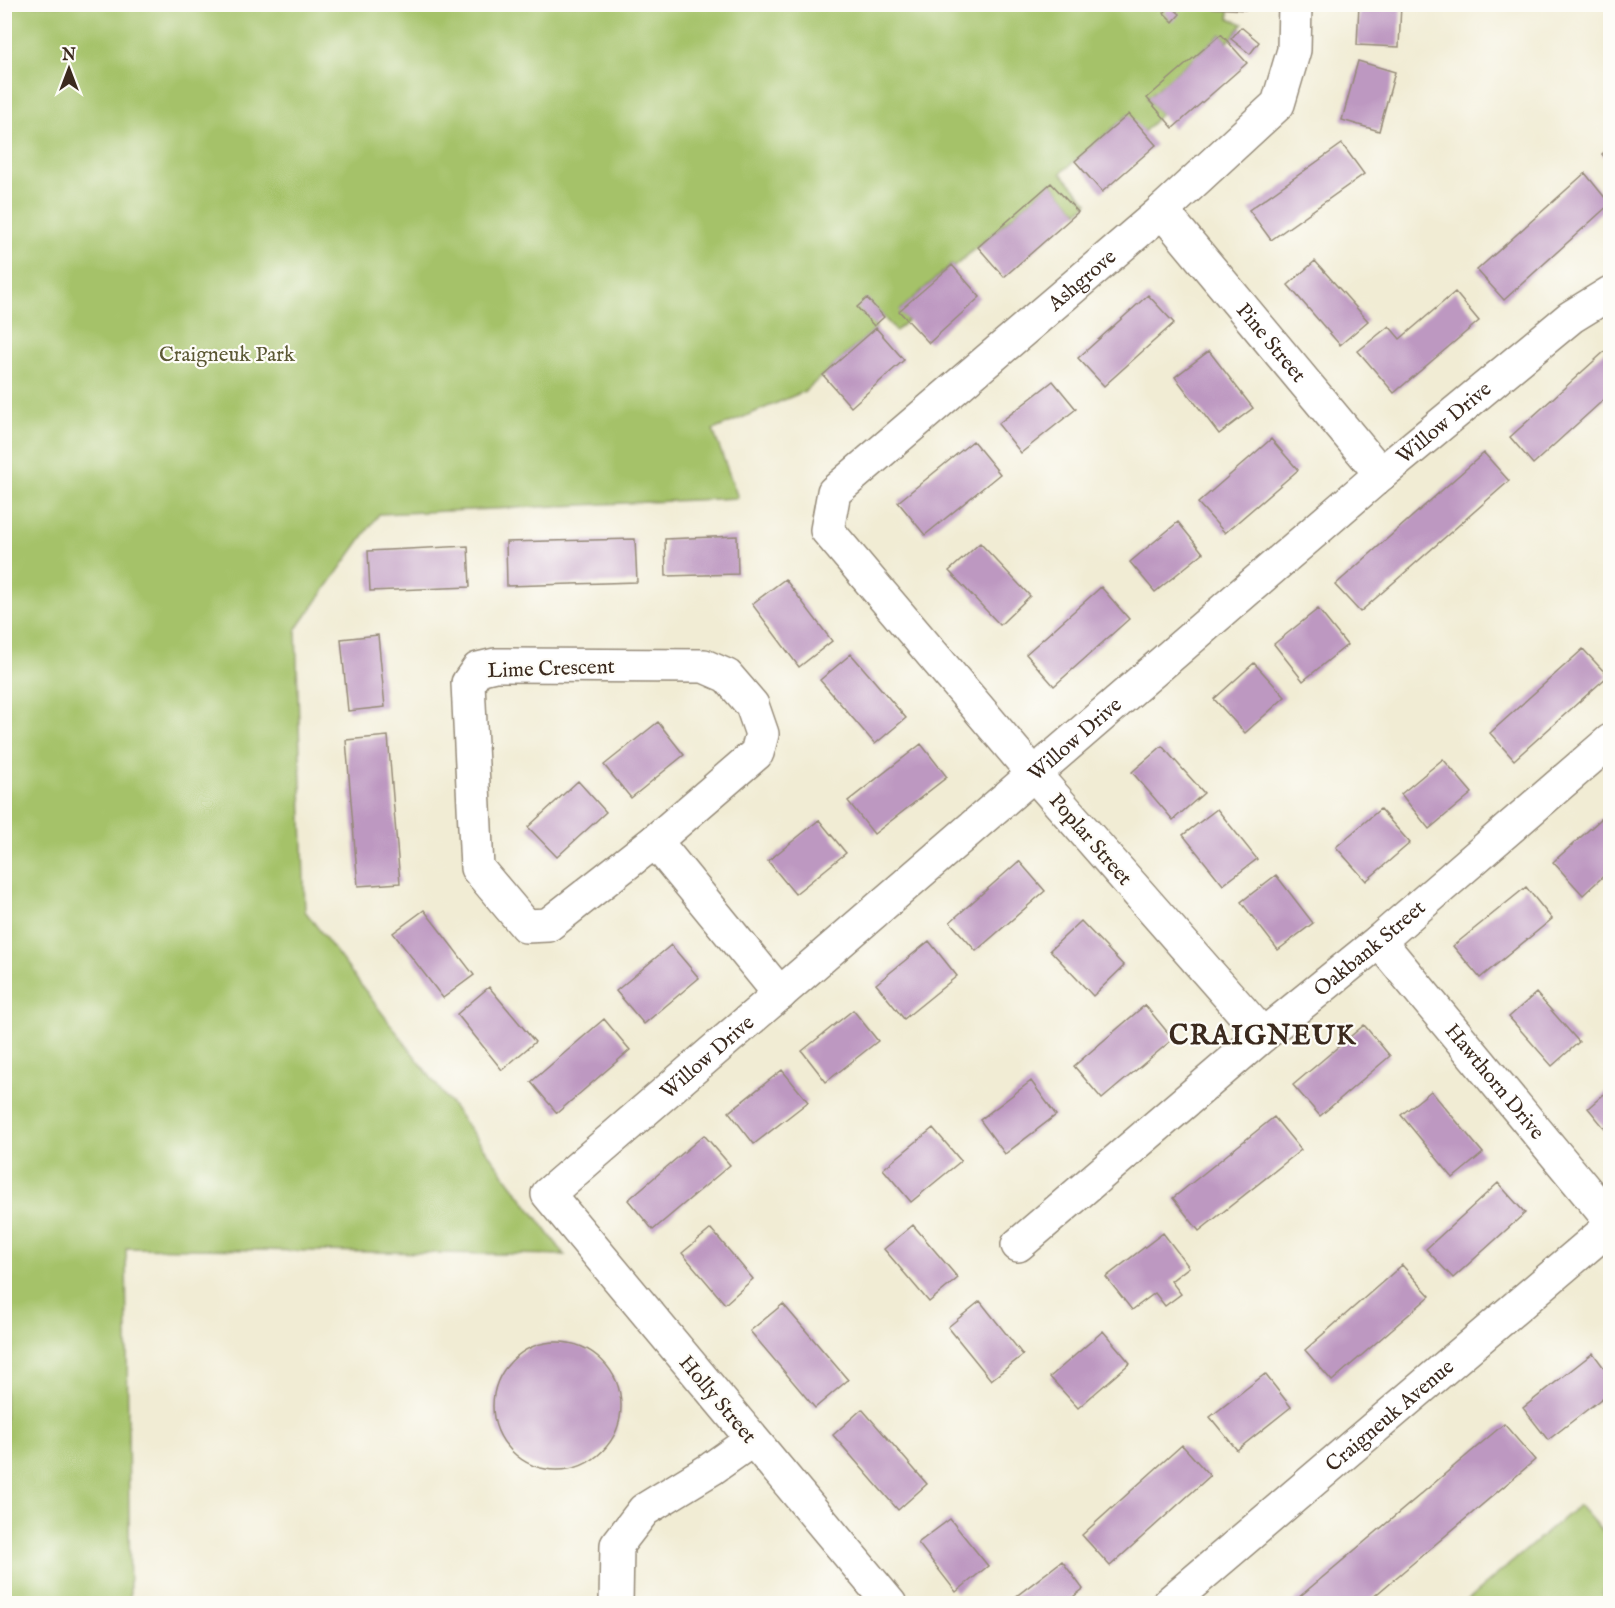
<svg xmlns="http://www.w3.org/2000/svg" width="1615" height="1608" font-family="'IM FELL English',serif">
<rect width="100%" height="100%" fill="#fdfcf7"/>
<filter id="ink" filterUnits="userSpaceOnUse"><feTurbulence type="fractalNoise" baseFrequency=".0167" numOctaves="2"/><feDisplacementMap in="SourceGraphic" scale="12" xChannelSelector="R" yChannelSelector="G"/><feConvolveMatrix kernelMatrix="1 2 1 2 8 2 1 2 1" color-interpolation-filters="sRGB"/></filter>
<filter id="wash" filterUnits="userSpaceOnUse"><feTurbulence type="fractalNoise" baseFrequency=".008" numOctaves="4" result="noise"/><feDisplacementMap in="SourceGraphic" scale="24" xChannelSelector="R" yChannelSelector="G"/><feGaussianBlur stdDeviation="1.35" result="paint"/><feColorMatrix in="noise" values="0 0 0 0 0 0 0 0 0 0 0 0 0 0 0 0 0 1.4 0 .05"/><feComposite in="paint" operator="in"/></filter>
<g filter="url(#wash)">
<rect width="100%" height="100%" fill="#f1ecd4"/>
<path fill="#a5c269" stroke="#707644" stroke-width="1.5" d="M1206,4V8L1229,9V18L1243,24L1228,42L1221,34L1147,98L1161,114L1144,132L1128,115L1061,173L1088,203L1078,212L1051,183L954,267L951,265L900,310L908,320L896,331L867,299L876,328L805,391L713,430L738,498L379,514L296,630L305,911L565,1255L126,1248L130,1603H5L4,5Z
M1579,1505L1603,1532L1610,1526V1580L1602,1593L1610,1600V1603H1464Z"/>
<g id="blocks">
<path fill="#bd98c1" d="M1206,4H1248V10L1206,8Z
M1359,4H1401L1399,47L1357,45Z
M1170,6L1180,14L1173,22L1164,13Z
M1241,27L1259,42L1250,54L1231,39Z
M1221,34L1247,63L1173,128L1147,98Z
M1358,61L1395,72L1379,131L1342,120Z
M1129,114L1156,145L1102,192L1075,161Z
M1342,144L1364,174L1271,240L1249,210Z
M1610,147V163L1602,154Z
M1585,173L1610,204L1504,300L1477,270Z
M1051,183L1078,212L1004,277L978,247Z
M1315,261L1368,321L1340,345L1288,285Z
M952,265L980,297L929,343L899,311Z
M1455,292L1479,321L1394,393L1358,351L1389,326L1400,339Z
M1148,295L1174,323L1104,386L1078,358Z
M867,298L884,317L874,326L857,307Z
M876,328L904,360L851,407L823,375Z
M1209,351L1253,408L1219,434L1175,377Z
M1605,351L1610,357V394L1533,464L1510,437Z
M1053,381L1076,409L1021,453L998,424Z
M1271,439L1298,470L1225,533L1198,503Z
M973,441L1000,474L925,535L898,502Z
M1484,453L1509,481L1360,612L1335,585Z
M1178,522L1203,553L1155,592L1130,562Z
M737,536L738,574L666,576L665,539Z
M635,539L637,582L507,586L506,542Z
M980,543L1030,596L1000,625L949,571Z
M468,546L470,587L370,591L368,551Z
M785,579L832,641L799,667L752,604Z
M1101,587L1129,619L1054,686L1026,654Z
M1318,609L1347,645L1303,681L1274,644Z
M378,635L385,707L348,711L341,639Z
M1583,649L1608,676L1514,760L1490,733Z
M851,654L906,718L875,744L820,680Z
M1254,663L1285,697L1245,733L1214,699Z
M658,722L684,755L631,798L604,765Z
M388,736L400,883L358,886L346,740Z
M921,744L947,777L874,834L848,801Z
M1162,746L1204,793L1173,820L1132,772Z
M1443,759L1472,793L1429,829L1401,794Z
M578,781L606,812L557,857L528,827Z
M1217,809L1257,859L1223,885L1183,835Z
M1380,809L1410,843L1366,881L1336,847Z
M1610,811V870L1583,895L1553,862Z
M819,820L846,853L795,894L768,861Z
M1019,861L1045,891L976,951L950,922Z
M1276,875L1313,923L1278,950L1241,902Z
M1526,887L1552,919L1480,978L1453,946Z
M424,910L474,975L443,998L393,933Z
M1081,921L1124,966L1093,996L1050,950Z
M929,941L957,976L904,1019L876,984Z
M671,945L699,978L644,1024L616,991Z
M489,987L535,1042L502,1070L457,1014Z
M1536,993L1579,1042L1552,1066L1509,1017Z
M1145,1005L1173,1039L1102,1099L1074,1066Z
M853,1010L878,1041L826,1082L802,1051Z
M604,1019L630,1050L557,1113L531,1082Z
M1364,1025L1390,1056L1320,1116L1293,1085Z
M782,1070L808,1102L754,1144L729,1112Z
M1031,1081L1056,1115L1005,1154L980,1120Z
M1610,1089V1135L1588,1108Z
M1431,1091L1483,1153L1453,1178L1401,1115Z
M1274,1117L1301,1150L1199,1231L1173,1198Z
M933,1128L961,1161L911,1202L883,1169Z
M704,1135L730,1165L653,1230L628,1200Z
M1498,1183L1525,1213L1453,1278L1426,1249Z
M913,1225L958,1278L929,1302L884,1249Z
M711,1229L753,1279L725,1304L682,1253Z
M1163,1233L1189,1267L1171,1281L1181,1294L1165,1306L1155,1293L1132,1310L1106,1277Z
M1402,1265L1430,1296L1332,1381L1305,1350Z
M980,1301L1023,1355L991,1380L948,1327Z
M783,1304L848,1380L815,1408L750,1331Z
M1103,1331L1130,1363L1078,1408L1050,1377Z
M493 1406a64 64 0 1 1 128 0a64 64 0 1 1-128 0Z
M1593,1353L1610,1376V1392L1548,1440L1523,1408Z
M1265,1374L1291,1407L1237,1450L1210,1417Z
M862,1409L927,1484L898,1510L833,1435Z
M1504,1424L1535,1460L1425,1553L1365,1604H1291Z
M1182,1445L1210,1476L1110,1566L1082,1535Z
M950,1519L988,1566L956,1592L918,1543Z
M1062,1561L1083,1589L1064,1604H1006Z"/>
</g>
</g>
<g filter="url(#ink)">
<use href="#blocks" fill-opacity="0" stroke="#968b79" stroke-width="1.5"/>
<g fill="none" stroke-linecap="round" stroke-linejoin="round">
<defs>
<g id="minor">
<path id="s1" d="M1162,211L1381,474"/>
<path d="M495,665L704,666L727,676L752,705L762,734L757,753L655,841L548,925L526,926L477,868L468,683L478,669Z"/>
<path d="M655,841L780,994"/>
<path id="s2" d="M1379,941L1610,1220"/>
<path id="s3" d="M1263,1035L1033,773L827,530L834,492L1162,211L1278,104L1294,50L1295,4"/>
<path id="s4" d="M1018,1245L1263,1035L1379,941L1610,741"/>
<path d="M616,1604L617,1545L644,1510L711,1469L752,1440"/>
<path id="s5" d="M890,1604L548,1194L1381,474L1571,317L1610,293"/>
<path id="s6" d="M1168,1604L1610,1227"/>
</g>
</defs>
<use href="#minor" stroke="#968b79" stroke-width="36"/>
<use href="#minor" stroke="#fff" stroke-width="33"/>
</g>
</g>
<g text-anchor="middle" stroke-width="4.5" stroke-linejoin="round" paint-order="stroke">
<g font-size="21" fill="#3b2a1e" stroke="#fdfcf7">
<text dy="7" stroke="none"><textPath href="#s3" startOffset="1032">Ashgrove</textPath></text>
<text dy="7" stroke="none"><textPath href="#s1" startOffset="171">Pine Street</textPath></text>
<text dy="7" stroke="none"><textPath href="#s5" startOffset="1716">Willow Drive</textPath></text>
<text transform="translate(551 668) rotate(-2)" y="7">Lime Crescent</text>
<text dy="7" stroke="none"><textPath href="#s5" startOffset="1230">Willow Drive</textPath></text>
<text transform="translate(1091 839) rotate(49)" y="7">Poplar Street</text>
<text dy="7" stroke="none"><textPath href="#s4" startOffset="460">Oakbank Street</textPath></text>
<text dy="7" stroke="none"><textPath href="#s5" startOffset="744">Willow Drive</textPath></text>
<text dy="7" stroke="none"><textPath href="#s2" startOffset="182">Hawthorn Drive</textPath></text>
<text transform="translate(718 1399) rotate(50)" y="7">Holly Street</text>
<text dy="7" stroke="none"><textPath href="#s6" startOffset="291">Craigneuk Avenue</textPath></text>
</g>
<g font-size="21" fill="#5b5834" stroke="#fdfcf7">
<text x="227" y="361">Craigneuk Park</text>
</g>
<g font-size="27" font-weight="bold" letter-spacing="1.5" fill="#3b2a1e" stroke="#fdfcf7">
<text x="1263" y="1044">CRAIGNEUK</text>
</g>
</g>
<rect width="1615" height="1608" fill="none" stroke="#fdfcf7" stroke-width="24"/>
<g transform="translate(69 69)" stroke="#fdfcf7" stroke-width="4.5" paint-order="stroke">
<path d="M0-4.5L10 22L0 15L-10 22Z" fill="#3b2a1e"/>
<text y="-9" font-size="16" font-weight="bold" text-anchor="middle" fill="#3b2a1e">N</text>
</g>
</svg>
